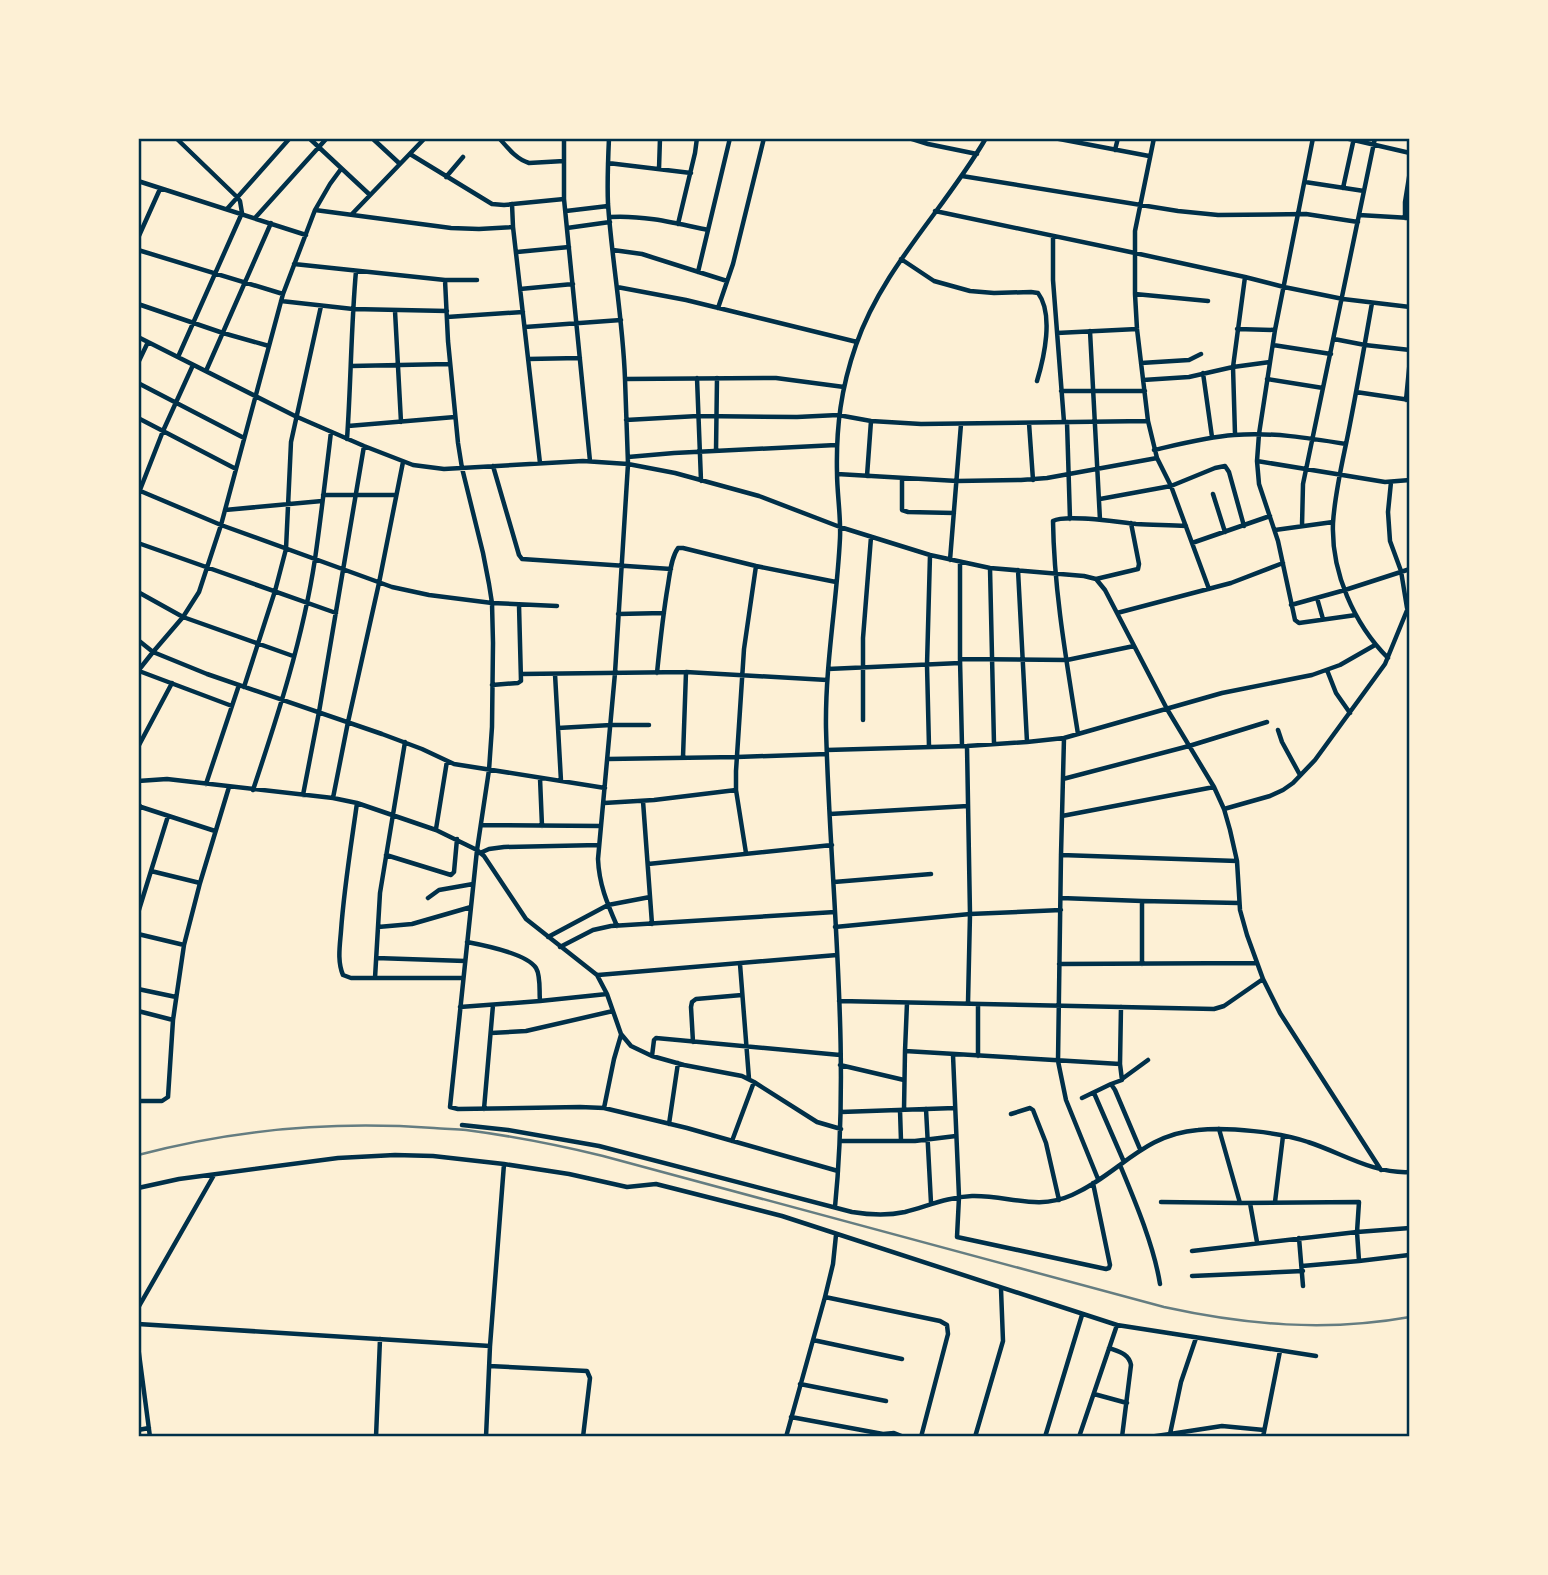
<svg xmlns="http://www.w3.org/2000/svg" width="1548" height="1575" font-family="'Times New Roman',serif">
<rect width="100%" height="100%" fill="#fdf0d5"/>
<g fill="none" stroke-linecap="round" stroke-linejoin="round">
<path stroke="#003049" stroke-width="4.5" d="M176,138L237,197L240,201L242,213L178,357
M309,138L370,195
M372,138L400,164
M499,138C508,148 516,159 529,163L564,161
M564,138V199L590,461
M609,138C608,160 607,182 608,204C612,262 623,320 625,379
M909,138L928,144L977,154
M1054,138L1149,156
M1154,138L1135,231V294L1137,329L1148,421L1157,458L1171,486L1209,589
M1313,138L1275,330L1259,434L1257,461L1259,484L1278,541L1295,620L1299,623L1356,615
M1345,138L1410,153
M1115,150L1118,138
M410,154L492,204L504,205L564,199
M608,163L691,173
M341,169L330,184L315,210L283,294L221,525L199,592L183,617L153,652L207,674L382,734L422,749L454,764L605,788
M659,169L660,138
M962,176L1178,211L1218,215L1306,214L1358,222
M446,177L463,157
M138,181L306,235
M1305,182L1364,191
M1343,188L1354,138
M512,204L513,227L540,463
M227,209L290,138
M315,210L451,228L479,229L513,227
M566,211L608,206
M935,211L1135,253L1245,277L1284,287L1343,299L1410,307
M352,214L425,138
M1359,215L1410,218
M610,217C643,215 675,223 708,230
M255,218L327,138
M1405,218V202L1410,171
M678,224L695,153L697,138
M567,228L610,222
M1053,236V280L1064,422
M138,238L160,189
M138,250L283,294
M613,250L642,254L727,281
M517,252L569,247
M901,259L934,281L970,291L994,293L1031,292L1038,293C1054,314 1044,358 1037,381
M294,264L445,280H477
M698,272L730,138
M445,280L448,341L458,443L462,468L483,553L489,584L492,603L493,643L492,727L489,770L477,850L450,1107L458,1109L580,1107L604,1108L687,1128L838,1171
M617,287L686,300L857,342
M520,289L573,284
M1135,294L1208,301
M281,301L353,309L447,311
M1372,303C1365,343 1358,383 1350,424C1344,456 1335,490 1333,523C1331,572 1354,624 1388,658
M138,304L223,333L269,346
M718,308L733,264L764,138
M395,311L401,422
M447,317L523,312
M525,327L621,320
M1237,329L1275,330
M1090,331L1100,520
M1057,333L1137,329
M138,337L295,416L364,446L413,465L444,469L583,461L628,464L675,473L759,496L840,527L930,555L990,568L1084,576L1096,579L1105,590L1167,709L1214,787L1224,809L1230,830L1237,861L1240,910L1247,935L1263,979L1280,1013L1381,1170
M1334,339L1365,345L1410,350
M1273,345L1331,354
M528,359L580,358
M138,363L148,342
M1141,363L1189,360L1201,354
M351,366L449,364
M206,371L271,223
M1203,373L1212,437
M697,378L701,481
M1267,379L1323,388
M1143,380L1189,377L1233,367L1270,362
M138,383L244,438
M1061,391H1145
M1356,392L1410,400
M1406,400L1410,359
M138,418L236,469
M626,420L698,416L797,417L838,415L871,421L921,424L1148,421
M1067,422L1070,519
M1029,423L1033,480
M348,426L455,417
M1235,434L1233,367L1245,277
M347,439C351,383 351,327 356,271
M1154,450C1180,444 1207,437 1234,435C1272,432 1309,438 1346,444
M716,451L717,378
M628,457L674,453L836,445
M1257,461L1385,482L1410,480
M493,466L519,555L522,559L671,569
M837,474L957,481L1021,480L1047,478L1157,458
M867,476L871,421
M902,479V510L908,512L954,513
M1391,482L1388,512L1390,541L1401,571L1407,608
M138,490L221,525L392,587L429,595L492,603L557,606
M1213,494L1225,532
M138,495L163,431L193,365
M323,495H396
M1100,499L1171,486L1215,468L1225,466L1229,472L1244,526
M225,510L322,501
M1302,526L1303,484L1375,138
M1275,530L1333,522
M138,543L336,613
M1192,543L1270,516
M950,560L961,424
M960,562V659L962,746
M990,568L994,744
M1018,570L1027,742
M1096,579L1138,569L1139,564L1131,523
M138,592L183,617L293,656
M1317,598L1323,619
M1291,605L1345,590L1410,569
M1117,613L1231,583L1283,563
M618,614L664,613
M138,640L153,652L138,671
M960,659L1067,660L1134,646
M828,669L960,663
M1327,670L1336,693L1350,713
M139,671L232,706
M657,673C660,643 663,614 668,585C670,573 671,558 678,548H683L756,566L836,582
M521,674L686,672L827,680
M555,674L561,781
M492,685L518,683L521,681L519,605
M244,687L275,591L286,549L291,442L321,306
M863,720V638L871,537
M558,728L611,725H649
M1278,730L1282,742L1300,775
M1078,734C1067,664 1054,592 1053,521C1066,514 1118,522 1136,524C1152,525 1169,525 1186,526
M967,746L970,914L968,1003
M138,747L172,683
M929,747L927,665L930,555
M827,750L967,746L1027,742L1064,738L1222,693L1312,675L1340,665L1375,645
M683,757L686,672
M608,759L737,757L827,754
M540,778L542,826
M1063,779L1189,746L1267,722
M138,781L167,779L333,798L357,803L436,830L477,850L484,856L526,919L597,975L607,994L621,1034L631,1046L652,1056L684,1065L742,1076L754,1082L817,1122L841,1129
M206,784L239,685
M253,790C278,715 303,638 315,559C321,517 326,474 331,432
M303,795L319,712L364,446
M333,798L348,722L379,583L403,462
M643,801L652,924
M357,803C351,846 344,888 341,931C340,945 337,961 343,975L351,978H463
M604,803L654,800L736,790
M138,806L215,831
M1224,809L1270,796L1283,790L1293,783L1315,760L1385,664L1410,603
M138,813L140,806
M830,814L968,806
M1062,816L1214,787
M481,825L601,826
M436,829L447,761
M480,853L489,849L504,847L599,845
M746,853L736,790V771L744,649L756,566
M386,855L451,875L454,872L457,839
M1061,855L1064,738
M648,864L832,845
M151,871L200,883
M834,882L931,874
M428,898L439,890L473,884
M1061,898L1142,901L1239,903
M1142,901V964
M138,913L168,816
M617,926C607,903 599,884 598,859L615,673L628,464L625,379L776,378L844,387
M378,927L412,924L471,907
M835,927L970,914L1061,910
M138,934L184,945
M548,937L608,905L650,897
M467,942C483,945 527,954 536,968C541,976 539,992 540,1001
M560,947L593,930L611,926L835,912
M376,958L465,961
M740,964L749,1079
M1059,964L1257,963
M598,975L837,955
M375,978L380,893L405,742
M138,989L176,997
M839,1001L1214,1009L1224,1006L1263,979
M460,1007L540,1001L607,994
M1121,1007L1120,1064L1122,1080L1111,1084L1115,1090L1140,1149
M138,1011L173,1020
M491,1033L526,1031L613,1011
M693,1042L691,1007L692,1002L696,999L742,995
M905,1051L907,1003
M953,1055L959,1197L957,1237L1106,1269L1109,1268L1110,1265L1093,1183
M652,1056L654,1040L656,1038L840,1055
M978,1056V1004
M840,1065L904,1080
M1122,1079L1148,1060
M1094,1093L1124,1162
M1082,1098L1111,1084
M138,1101H162L168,1097L173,1020L184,945L200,883L229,787
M604,1108L614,1059L621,1035
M484,1109L493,1005
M926,1109L931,1203
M900,1110L901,1141
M904,1110L905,1051L1120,1064
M841,1112L955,1108
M1011,1114L1030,1108L1033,1110L1046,1143L1059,1200
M669,1124L678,1063
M462,1125L508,1130L599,1146L852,1212C870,1215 887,1216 905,1212C928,1206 948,1197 972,1196C1008,1195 1037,1211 1072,1195C1118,1175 1143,1134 1198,1130C1228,1127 1280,1132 1308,1142C1342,1153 1373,1174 1410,1172
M732,1141L754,1082
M840,1141H915L956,1136
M1120,1165C1135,1201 1154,1246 1160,1284
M1098,1179L1066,1100L1058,1061L1061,855L1237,861
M138,1188L179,1179L338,1158L395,1155L433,1156L504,1164L569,1174L627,1187L656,1184L782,1216L1117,1325L1316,1356
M1161,1202L1240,1203L1219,1129
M1275,1202L1283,1136
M1240,1203L1359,1202L1357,1232L1410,1228
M1250,1203L1257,1242
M835,1207C851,1048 830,887 826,728C825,664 837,602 840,538C841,516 837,494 837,472C836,427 841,388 856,345C883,267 945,209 986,138
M1299,1238L1303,1286
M1192,1251L1357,1232L1359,1261L1409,1255
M1302,1266L1359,1261
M1192,1276L1303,1271
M825,1297L940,1321L947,1325L948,1334L921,1437
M138,1308L214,1175
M138,1324L490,1346
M1196,1338L1181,1382L1170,1434L1222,1426L1264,1430
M813,1340L902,1359
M138,1346L150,1437
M1109,1348C1120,1352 1129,1354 1131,1365L1122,1437
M489,1366L587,1371L590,1378L583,1437
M800,1384L886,1401
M1094,1394L1127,1403
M791,1417L883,1434L894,1433L904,1437
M138,1430L149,1428
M376,1437L380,1339
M486,1437L490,1346L504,1164
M786,1437L825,1297L833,1264L836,1235
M975,1437L1003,1341L1001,1289
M1045,1437L1082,1315
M1079,1437L1117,1325
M1149,1437L1170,1434V1437
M1263,1437L1280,1351"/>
<path stroke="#657d81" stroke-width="2.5" d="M138,1155C235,1129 335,1121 434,1128C445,1129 456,1129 466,1130C512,1136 558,1145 603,1156L1164,1307C1246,1325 1326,1332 1410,1317"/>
</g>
<rect width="1548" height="1575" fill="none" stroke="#fdf0d5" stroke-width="280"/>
<rect x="140" y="140" width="1268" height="1295" fill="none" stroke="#003049" stroke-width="2.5"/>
</svg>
